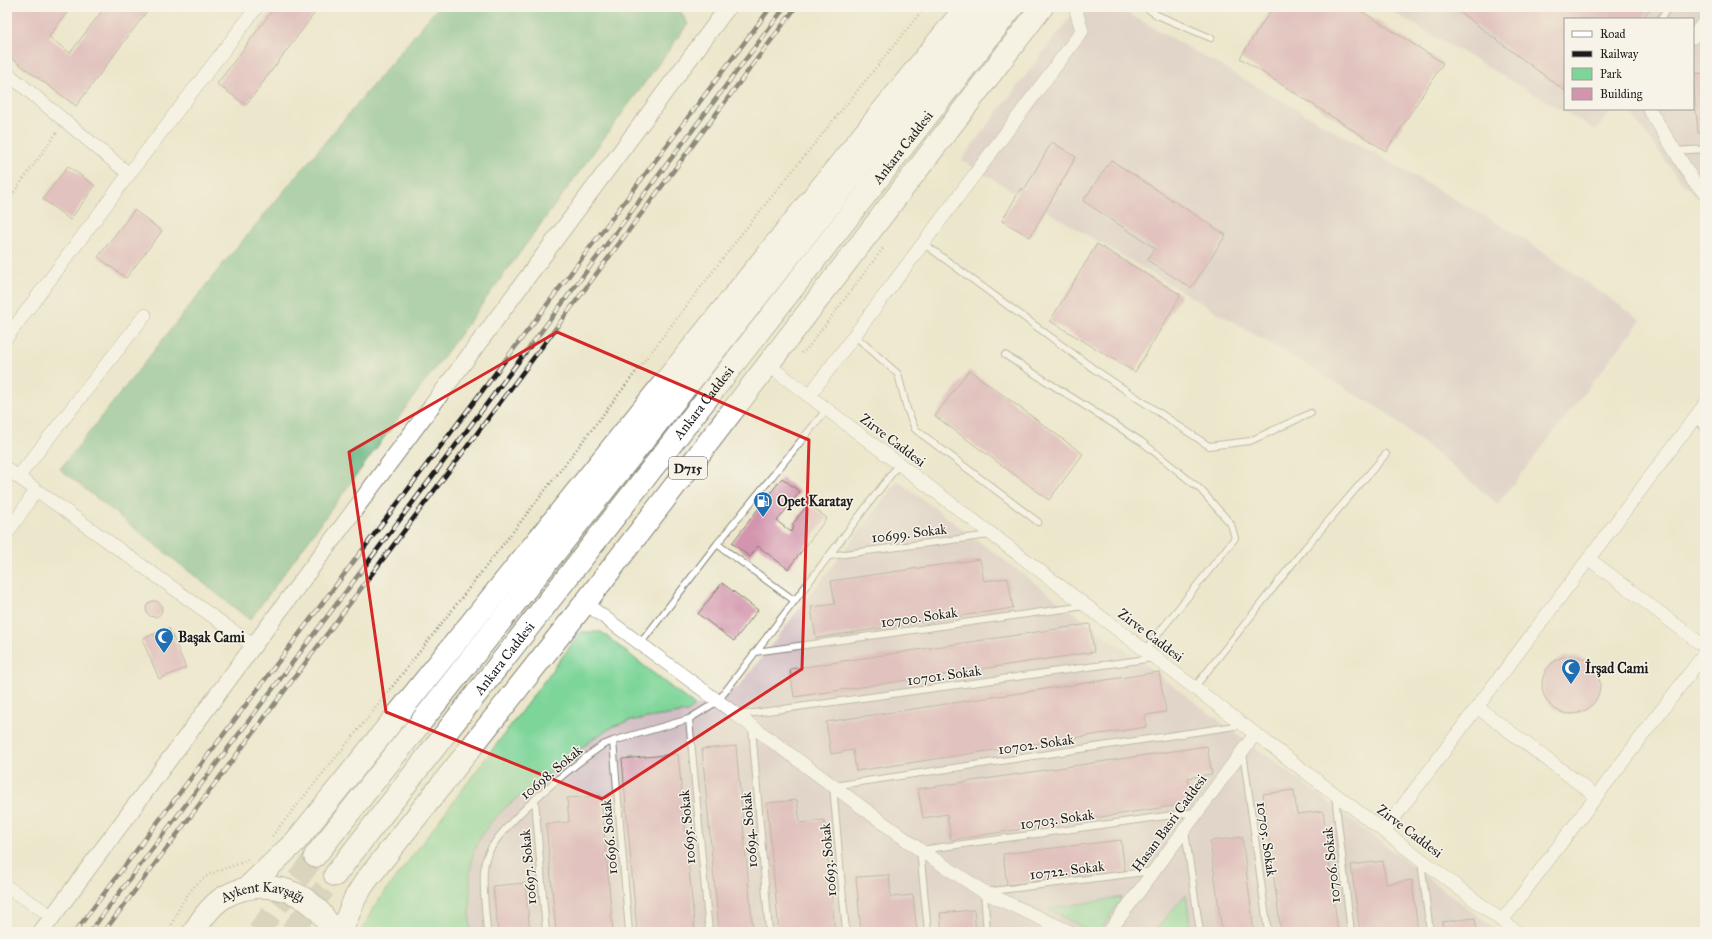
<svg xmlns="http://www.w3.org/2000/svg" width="1712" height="939" font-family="'IM FELL Great Primer',serif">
<rect width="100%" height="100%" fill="#f7f3e8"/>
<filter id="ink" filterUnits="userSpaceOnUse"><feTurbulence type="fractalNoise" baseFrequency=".025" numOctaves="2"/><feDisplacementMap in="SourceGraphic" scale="8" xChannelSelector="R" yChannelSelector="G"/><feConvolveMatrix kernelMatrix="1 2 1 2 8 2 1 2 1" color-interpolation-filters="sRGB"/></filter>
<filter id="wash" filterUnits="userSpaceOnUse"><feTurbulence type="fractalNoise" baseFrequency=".012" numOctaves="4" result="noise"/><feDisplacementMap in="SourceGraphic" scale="16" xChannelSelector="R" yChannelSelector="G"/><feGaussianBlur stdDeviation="0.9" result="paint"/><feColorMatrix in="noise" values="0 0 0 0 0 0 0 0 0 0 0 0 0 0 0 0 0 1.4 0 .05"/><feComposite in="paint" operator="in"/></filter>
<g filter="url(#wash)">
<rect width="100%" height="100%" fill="#ece7cc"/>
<path fill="#d2bec5" d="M1078,7H1117L1521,237L1641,320L1498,504L1385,412L961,160Z
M1384,7H1705V204L1680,181L1628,109H1693V19H1565V109H1613L1596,130Z
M898,481L1263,753L1499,932H470V874L473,854L481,836L491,822L506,807L594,738L612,727L628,721L687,712L695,706L739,687Z"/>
<path fill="#7dd599" stroke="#4c785a" d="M581,632H601L695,706L687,712L628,721L612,727L594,738L506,807L491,822L481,836L473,854L470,874V932H361L373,908Z
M1186,894L1191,932H1154Z
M1122,897L1100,932H1091L1048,909Z"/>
<path fill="#66b681" stroke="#41694e" d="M438,7H678L688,24L250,620L60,469L222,265Z"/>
<g id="blocks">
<path fill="#d395ae" d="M7,7H71L49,37L70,53L105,7H150L76,106L7,55Z
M275,7H319L246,105L217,84Z
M1273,7H1355L1443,63L1386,151L1240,58Z
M1453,7H1651L1642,19H1565V91Z
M1705,73V132L1698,133L1693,74Z
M1052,142L1076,157L1030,237L1002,221L1021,188L1024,190Z
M1111,160L1226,235L1191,288L1147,260L1155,248L1083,201Z
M68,166L95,186L70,220L43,199Z
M134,210L162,231L126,278L98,257Z
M1097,244L1181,295L1135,372L1050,321Z
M969,370L1083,454L1049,500L935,416Z
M782,478L800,492L777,521L791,532L794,527L792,525L808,504L827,518L788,569L758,546L750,557L732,543Z
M980,559L984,581L1008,578L1013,608L816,638L811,607L835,604L831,581Z
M722,583L758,610L734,641L698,614Z
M146 609a8 8 0 1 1 16 0a8 8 0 1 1-16 0Z
M1090,624L1094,652L794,697L790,669Z
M169,628L186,668L159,679L142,639Z
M1542 685a29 29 0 1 1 58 0a29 29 0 1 1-58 0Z
M1159,672L1166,712L1145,715L1146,727L856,771L853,750L831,754L826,722Z
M736,746L753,932H719L702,749Z
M1207,746L1212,774L1188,778L1192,803L951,840L947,814L923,818L918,789Z
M678,754L695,932H637L622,759Z
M1294,790L1297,814L1323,811L1338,932H1281L1263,794Z
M601,796L613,932H556L546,824L569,822L567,798Z
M797,800L800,823L824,820L835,932H779L767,803Z
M1242,837L1254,932H1222L1210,841Z
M1121,840L1125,871L1007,885L1003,854Z
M1383,861L1386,884L1412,880L1418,932H1360L1351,865Z
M889,875L891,897L913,895L917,932H861L856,877Z
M525,883L530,932H498L493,886Z
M974,910L976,932H942L940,913Z
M1475,918L1477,932H1443L1442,922Z"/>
</g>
</g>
<g filter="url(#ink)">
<use href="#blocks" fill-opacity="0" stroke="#848274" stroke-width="1"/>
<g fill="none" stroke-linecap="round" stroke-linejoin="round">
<path stroke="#c2bea9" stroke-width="22" stroke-dasharray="22 11" stroke-linecap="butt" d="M258,932L315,856
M291,932L335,875"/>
<defs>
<path id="service" d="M1145,7L1157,15L1211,38
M1660,19L1669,7
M1675,151L1705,149
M923,243L1094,369L1209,446L1250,441L1311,413
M854,335L898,374L907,409L915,429L1038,522
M1005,355L1142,442L1200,489L1231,524L1235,538L1145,650
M1694,419L1705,428
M829,556L990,535
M795,601L717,544L827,409
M640,644L717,544
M755,652L1085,606
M1194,688L1305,548L1386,454
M739,715L1154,658
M689,719L709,932
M752,728L769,932
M613,741L629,932
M1243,752L1268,932
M1335,796L1351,932
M535,800L546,932
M1185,831L1200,932
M1421,861L1430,932
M487,932C486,912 481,881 485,862C492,829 575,764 603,745L613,741L689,719L718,701L899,464
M846,932L833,786L1242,725
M928,932L920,850L1195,812
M987,932L984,892L1153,871"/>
<path id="minor" d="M1693,37L1705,21
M7,73L129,174L7,337
M1649,109L1694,182L1705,193
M129,174L257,7
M767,364L1517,932
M809,396L1082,31L1075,7
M7,469L254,646
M18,477L145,315
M7,534L36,490
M1589,559L1705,647
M585,603L920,850L984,892L1070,932
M1477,707L1596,796
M1384,831L1705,404
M7,887L53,917
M1502,921L1705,653
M1109,932L1255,734"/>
<path id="tertiary" d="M41,932L728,7"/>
<g id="trunk">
<path d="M315,856L986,7"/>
<path id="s1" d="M335,875L1012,7"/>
<path d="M248,887L296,841L966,7"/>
<path id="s2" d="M194,932C202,918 212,904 226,896C264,875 316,891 332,932"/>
<path d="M341,932L355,898L365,882L585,603L1042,7"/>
</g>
</defs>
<use href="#service" stroke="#848274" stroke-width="8"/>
<use href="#minor" stroke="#848274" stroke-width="14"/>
<use href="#tertiary" stroke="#848274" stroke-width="18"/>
<use href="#trunk" stroke="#848274" stroke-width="24"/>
<path stroke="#848274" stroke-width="2.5" stroke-dasharray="1 3" stroke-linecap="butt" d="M7,202L58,131
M801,353L807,349L884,247
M272,836L371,714L540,497L740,236L925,7
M169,932C177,910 190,883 213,873C225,867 238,866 250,858"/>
<use href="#service" stroke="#fff" stroke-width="6"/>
<use href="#minor" stroke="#fff" stroke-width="13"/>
<use href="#tertiary" stroke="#fff" stroke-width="16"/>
<use href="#trunk" stroke="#fff" stroke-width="22"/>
<defs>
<path id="rail" d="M75,932L771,7
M90,932L785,7
M104,932L796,7"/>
</defs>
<use href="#rail" stroke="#1c1c1c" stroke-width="4.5"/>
<use href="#rail" stroke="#f7f3e8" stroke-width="3" stroke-dasharray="9" stroke-linecap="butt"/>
</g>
</g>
<path d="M0 0H1712V939H0ZM557,332L809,440L802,669L602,799L386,712L349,452Z" fill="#ece7cc" fill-opacity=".55" fill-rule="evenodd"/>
<path fill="none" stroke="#d62828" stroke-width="3" stroke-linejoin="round" d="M557,332L809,440L802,669L602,799L386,712L349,452Z"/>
<defs>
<symbol id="fuel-pin" viewBox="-11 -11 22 30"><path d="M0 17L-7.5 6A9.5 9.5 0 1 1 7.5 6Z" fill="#1f6fb2" stroke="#f7f3e8"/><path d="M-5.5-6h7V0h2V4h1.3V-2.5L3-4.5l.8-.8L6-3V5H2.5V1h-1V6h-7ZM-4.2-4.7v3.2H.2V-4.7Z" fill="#fff"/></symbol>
<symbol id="mosque-pin" viewBox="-11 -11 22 30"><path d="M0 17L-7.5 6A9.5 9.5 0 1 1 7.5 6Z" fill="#1f6fb2" stroke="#f7f3e8"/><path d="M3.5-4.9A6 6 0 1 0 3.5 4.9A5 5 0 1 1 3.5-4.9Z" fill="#fff"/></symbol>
</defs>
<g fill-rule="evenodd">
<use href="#fuel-pin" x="752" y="490" width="22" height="30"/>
<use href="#mosque-pin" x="153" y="626" width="22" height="30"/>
<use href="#mosque-pin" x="1560" y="657" width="22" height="30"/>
</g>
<g text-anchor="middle" stroke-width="3" stroke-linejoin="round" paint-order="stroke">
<rect fill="#f7f3e8" stroke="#5e5c59" stroke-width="1" x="669" y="457" width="38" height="22" rx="3"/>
<g font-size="13" font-weight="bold" fill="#1c1c1c">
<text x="688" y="473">D715</text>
</g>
<g font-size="14" fill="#1c1c1c" stroke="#f7f3e8">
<text dy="5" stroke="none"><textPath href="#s1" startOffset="923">Ankara Caddesi</textPath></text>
<text dy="5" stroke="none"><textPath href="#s1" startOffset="599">Ankara Caddesi</textPath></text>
<text transform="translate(893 440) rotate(37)" y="5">Zirve Caddesi</text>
<text transform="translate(909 533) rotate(-7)" y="5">10699. Sokak</text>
<text transform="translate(919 617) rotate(-8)" y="5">10700. Sokak</text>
<text transform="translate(1151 635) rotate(37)" y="5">Zirve Caddesi</text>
<text dy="5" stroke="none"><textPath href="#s1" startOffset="275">Ankara Caddesi</textPath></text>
<text transform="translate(944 675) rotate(-8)" y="5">10701. Sokak</text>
<text transform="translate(1036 744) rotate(-8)" y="5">10702. Sokak</text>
<text transform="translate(551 772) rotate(-40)" y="5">10698. Sokak</text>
<text transform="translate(1057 819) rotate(-8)" y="5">10703. Sokak</text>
<text transform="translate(1169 823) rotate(-54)" y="5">Hasan Basri Caddesi</text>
<text transform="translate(687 827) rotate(-95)" y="5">10695. Sokak</text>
<text transform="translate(749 830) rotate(-95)" y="5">10694. Sokak</text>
<text transform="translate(1410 831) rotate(37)" y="5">Zirve Caddesi</text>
<text transform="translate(609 837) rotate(-95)" y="5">10696. Sokak</text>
<text transform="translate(1267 839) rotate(82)" y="5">10705. Sokak</text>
<text transform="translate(828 860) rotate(-95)" y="5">10693. Sokak</text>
<text transform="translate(1331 865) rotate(-96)" y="5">10706. Sokak</text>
<text transform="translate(528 867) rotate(-95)" y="5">10697. Sokak</text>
<text transform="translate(1067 870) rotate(-7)" y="5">10722. Sokak</text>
<text dy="5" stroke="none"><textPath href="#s2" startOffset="87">Aykent Kavşağı</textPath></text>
</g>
<g font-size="14" font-weight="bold" fill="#1c1c1c" stroke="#f7f3e8" text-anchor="start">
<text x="777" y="506">Opet Karatay</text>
<text x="178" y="642">Başak Cami</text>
<text x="1585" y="673">İrşad Cami</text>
</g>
</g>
<rect width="1712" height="939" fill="none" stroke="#f7f3e8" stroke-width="24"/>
<rect x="1564" y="18" width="130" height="92" fill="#f7f3e8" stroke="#9f9d96"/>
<rect x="1572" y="31" width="20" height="6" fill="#ffffff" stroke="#9f9d96"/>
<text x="1600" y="38" font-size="12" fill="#1c1c1c">Road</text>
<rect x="1572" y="51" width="20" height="6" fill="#1c1c1c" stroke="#9f9d96"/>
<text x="1600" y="58" font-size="12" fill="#1c1c1c">Railway</text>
<rect x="1572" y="68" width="20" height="12" fill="#7dd599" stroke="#9f9d96"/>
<text x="1600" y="78" font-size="12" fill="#1c1c1c">Park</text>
<rect x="1572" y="88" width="20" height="12" fill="#d395ae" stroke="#9f9d96"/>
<text x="1600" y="98" font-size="12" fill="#1c1c1c">Building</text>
</svg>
